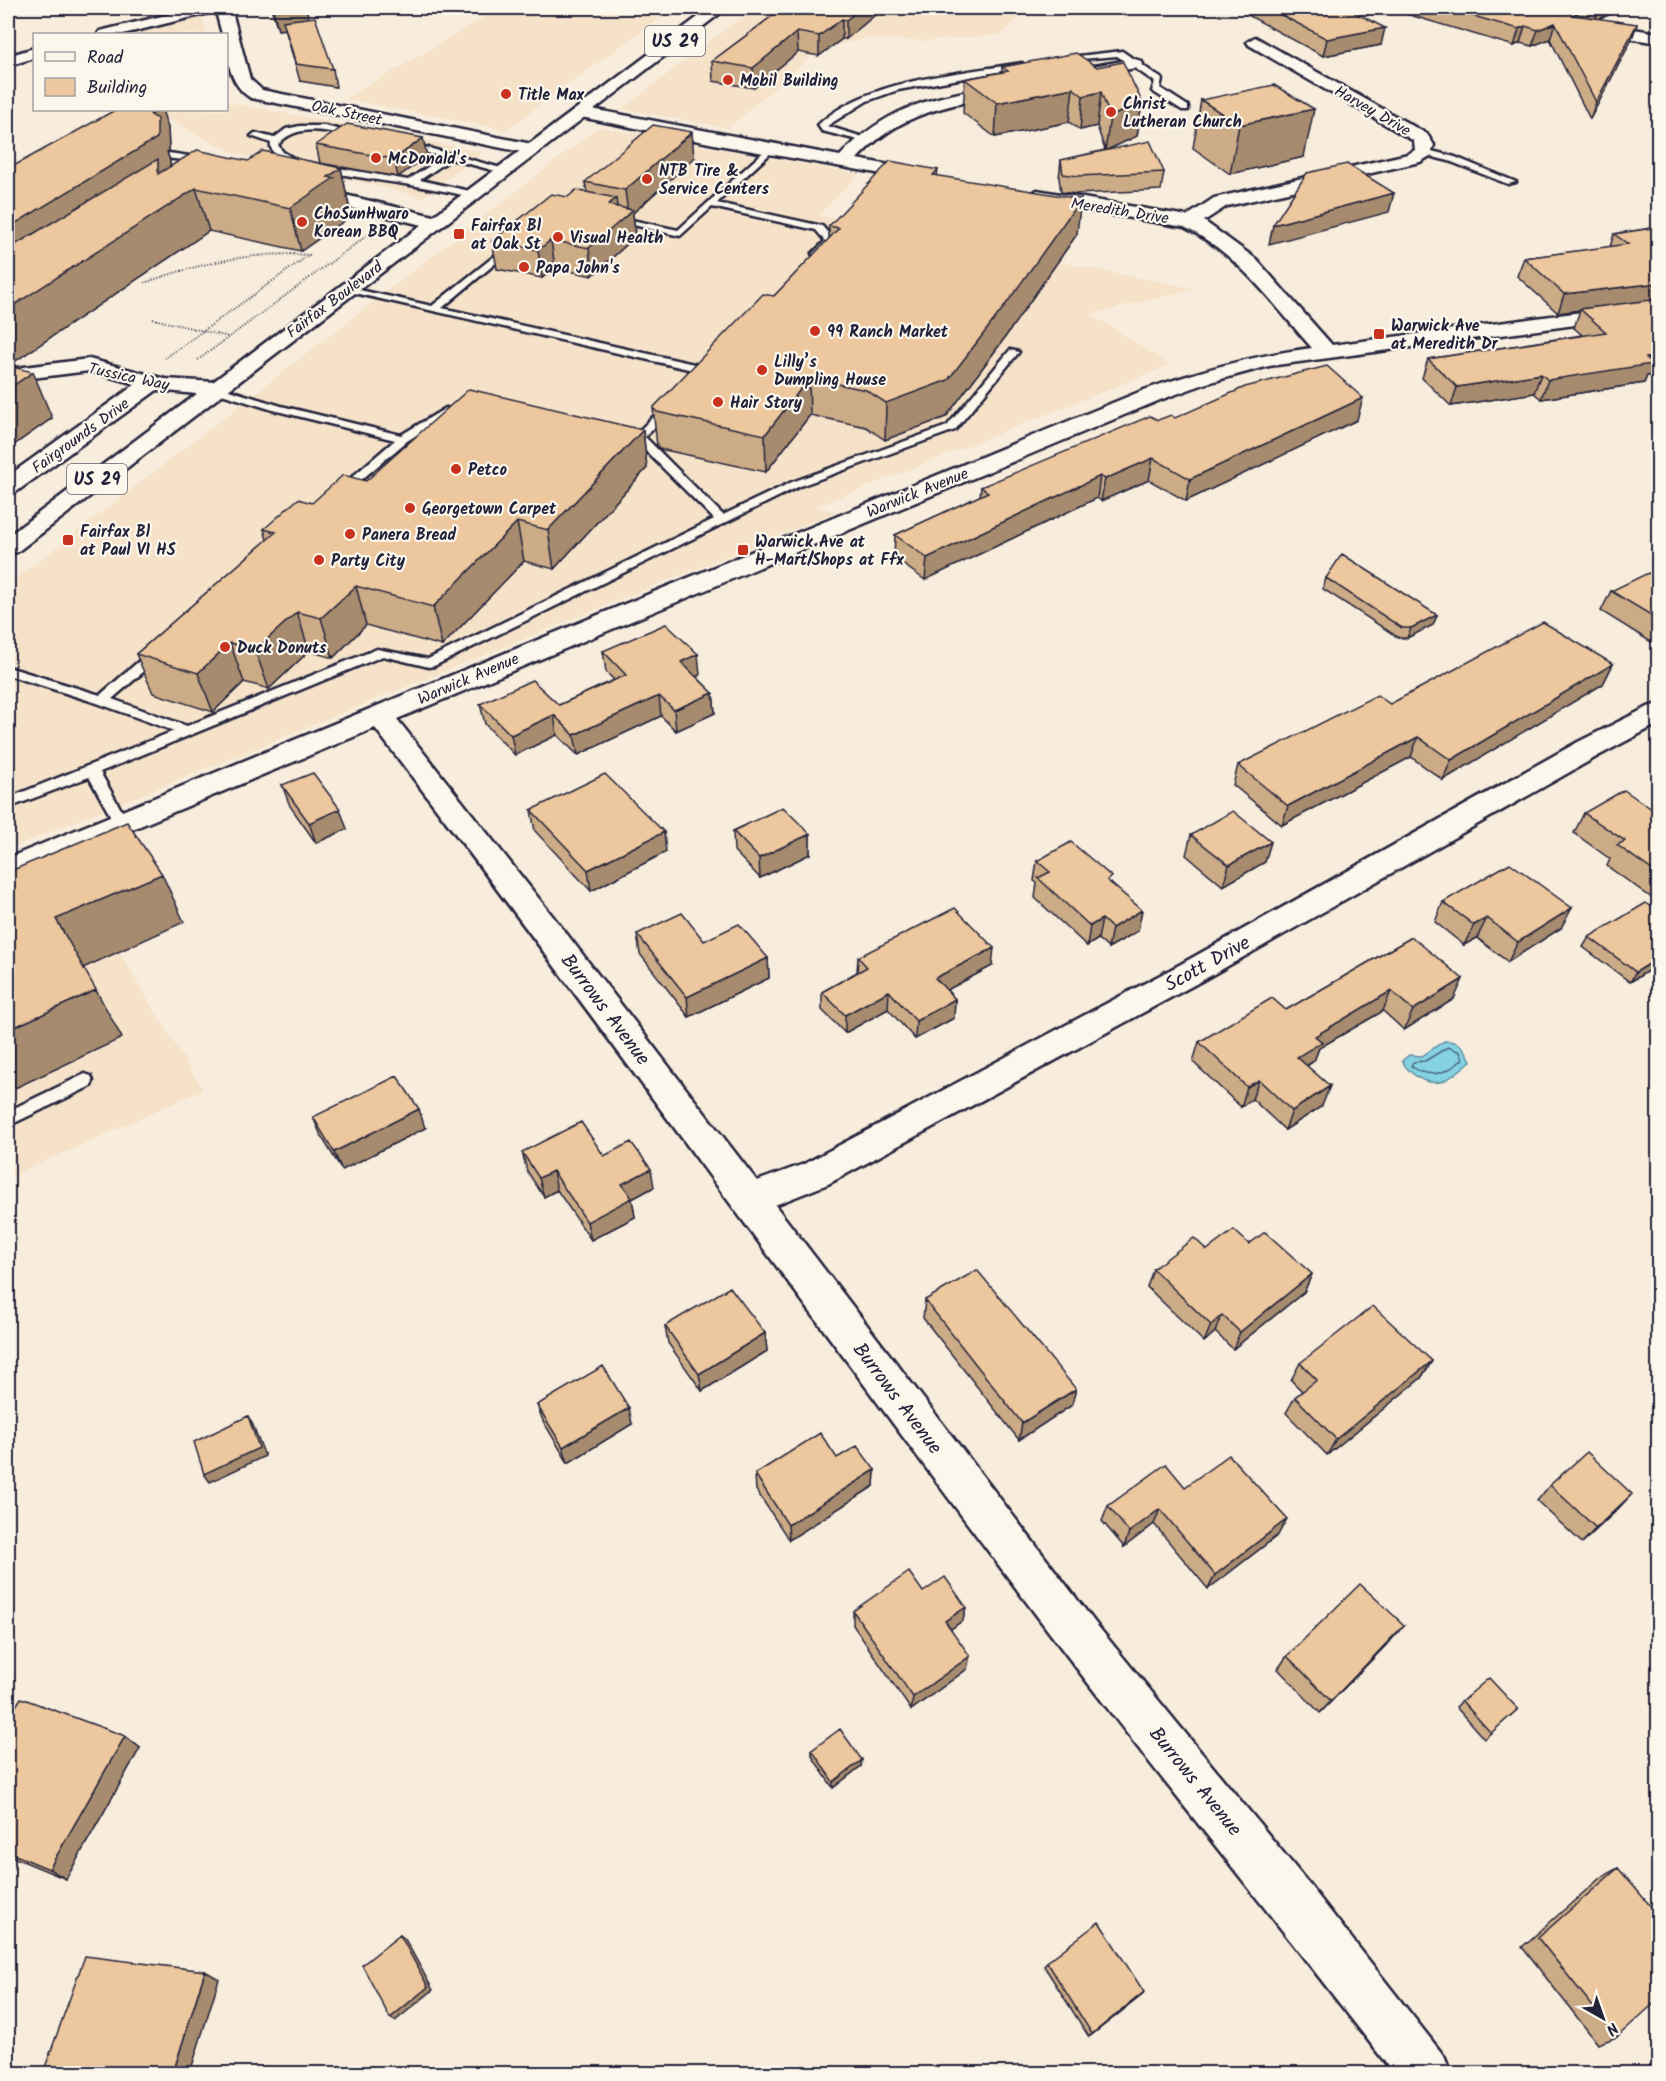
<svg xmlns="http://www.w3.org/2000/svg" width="1666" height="2081" font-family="Kalam,sans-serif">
<rect width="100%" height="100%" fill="#f8eddc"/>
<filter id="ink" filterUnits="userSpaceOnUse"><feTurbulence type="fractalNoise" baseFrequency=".0167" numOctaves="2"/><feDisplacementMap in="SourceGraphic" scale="12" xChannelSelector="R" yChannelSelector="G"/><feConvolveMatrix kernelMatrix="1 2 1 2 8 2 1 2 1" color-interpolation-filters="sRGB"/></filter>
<g filter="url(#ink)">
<path fill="#f5e2c9" d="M500,8H598L661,17L506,130L345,99Z
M753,8H1028L1001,35L925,41L866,38L811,52L815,53L728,128L622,109Z
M202,17L206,34H134Z
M227,102L484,152L423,197L233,153L149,110H226Z
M599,127L859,174L819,215L1196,289L1091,314L1170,365L816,507L836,512L8,849V585Z
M70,872L203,1090L8,1178V898Z"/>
<path fill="#85d2e3" stroke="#5d8ca0" stroke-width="1.5" d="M1444,1041C1460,1040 1465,1048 1471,1061C1463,1067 1452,1078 1443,1081C1427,1087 1409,1074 1402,1061L1409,1055L1422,1056Z"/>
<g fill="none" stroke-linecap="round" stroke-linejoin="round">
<path stroke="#4a687e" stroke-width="1.5" d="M1448,1047L1460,1052L1463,1059C1447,1074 1430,1080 1411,1066L1413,1062L1425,1061Z"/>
<defs>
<path id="lane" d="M1122,51L1162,79L1160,88L1188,106V110H1182L1152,91L1155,82L1117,56L1057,61L1053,59Z
M1022,63L1025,67L898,90L867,101L827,126L866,138V142L822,131L818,125C867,79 958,74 1022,63Z
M300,126H325L361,135L357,138C333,132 296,121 278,145L283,152L298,161L408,180L443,157L400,146V142L403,141L508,170L503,173L451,159L420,180L474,192V196L471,197C412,182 352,179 293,165C283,161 269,154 271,143L251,136L255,133L274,138L286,129Z
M770,146L774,149L773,151L717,203L822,226L835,241L820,256L812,254L825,241L816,230L712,207L680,236L608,219L613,216L678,230Z
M1424,149L1455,157L1516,182L1508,184L1449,161L1421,154L1420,152Z
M169,153L196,157L205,168L197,170L190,161L166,158L165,156Z
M512,242L515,243V247L442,308L703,366L712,360L717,363L706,373L341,290L346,287L432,306Z
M1010,350L1019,352L955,430L800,486L434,666L429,667L383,656L100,772L128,822L126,826H116L89,777L8,808V798L174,731L97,703L8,675V667L100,695L153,649H163V655L112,699L187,726L377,649L428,659L714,519L635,440L619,434L625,431L637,433L666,404L676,406L645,437L723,515L792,482L947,426Z
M216,386L281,406L401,435L446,408L456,410L407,441L341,497L337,496V490L395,440L273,410L212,391V387Z
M85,1074L91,1076L93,1081L91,1086L8,1126V1111Z"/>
<path id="street" d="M195,8H220L217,11L123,34H98L100,31Z
M1510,8H1534L1591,22L1658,33V43L1590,32L1513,11Z
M1255,37L1427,134L1434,145L1430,156L1420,162L1227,206L1204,221L1256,259L1332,345L1658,302V314L1269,366L1207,383L1160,400L397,719L566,933L757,1181L804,1164L1181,964L1578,742L1648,707L1658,704V724L1598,756L1203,980L828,1184L775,1205L1096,1624L1308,1883L1444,2056L1451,2074H1394C1286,1932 1172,1794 1065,1653C832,1346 609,1034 375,728L8,881V858L1144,390C1199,371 1254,355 1312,348C1273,304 1238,253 1184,227L1037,202L1028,196L1037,190L1187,216L1214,198L1408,154L1415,150L1414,141L1249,45L1247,42Z
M34,48V58L8,66V56Z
M1135,59L1141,61L1143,64L1141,67L1081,78L1073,73L1081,68Z
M1006,83L1012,84L1014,88L1012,92C949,107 903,109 857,159L933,173L936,177L927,182L724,146L581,117L572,112L581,107L840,156C892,102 936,98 1006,83Z
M303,185L442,218L445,222L435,228L296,195L294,191L296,187Z
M89,359L165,379L216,382L224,384L227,389L224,394L216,396L157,390L16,492L8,494V476L136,384L89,371L8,381V369Z"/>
<path id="secondary" d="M215,8H231L250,79L262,90L532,144L541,149L532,154L251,98C229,85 226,57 226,34H222Z"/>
<path id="primary" d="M710,8H727L17,552L8,554V536Z"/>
</defs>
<use href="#lane" stroke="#22223b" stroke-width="5"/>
<use href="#street" stroke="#22223b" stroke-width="5"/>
<use href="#secondary" stroke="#22223b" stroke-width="5"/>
<use href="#primary" stroke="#22223b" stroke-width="5"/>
<path stroke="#22223b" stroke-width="2" stroke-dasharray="1 2" stroke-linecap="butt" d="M144,283C198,264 251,251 309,255L165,358
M153,319L229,337
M198,360L369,234"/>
<use href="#lane" fill="#fbf7ec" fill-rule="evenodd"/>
<use href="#street" fill="#fbf7ec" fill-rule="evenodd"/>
<use href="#secondary" fill="#fbf7ec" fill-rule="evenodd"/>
<use href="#primary" fill="#fbf7ec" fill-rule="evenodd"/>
</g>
<path fill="#ccab87" stroke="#22223b" stroke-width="1.5" d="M271,8H306L309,18L333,69L336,87L300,81L285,29L278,30Z
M783,8H954L945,16L915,11L912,14L881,10L846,39H842L819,56L798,52L754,88L713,81L712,61Z
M1235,8H1346L1381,45L1323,56Z
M1386,8H1626L1599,19L1637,24L1631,41L1590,119L1550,39L1532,46L1520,43L1514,46Z
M1002,67L1142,102L1137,136L1109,149L1164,172L1161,190L1076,194L1061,192L1059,178L1061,160L1105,150L1097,126L1080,130L1069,122L995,137L963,113L965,79L1002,72Z
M1201,100L1304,157L1230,174L1193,148Z
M168,128L169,151L167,152L170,161V167L248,161L341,168L350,211L343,216L344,221L301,251L209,231L8,366L52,418L8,449V169Z
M316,145L427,156L398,177L320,163Z
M694,158L633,213L635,237L592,276L555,268L542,278L497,269L492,241L568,197L587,192L585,182Z
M938,170L937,176L1077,234L1001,343L946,417L885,440L866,427L810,415L766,472L660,449L657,446L653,408L774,296L829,239V226Z
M1659,227V374L1647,376L1644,383L1541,399L1534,393L1451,406L1422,378L1428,359L1582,335L1574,328L1580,310L1558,313L1517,276L1524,258L1610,247L1614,234Z
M1175,418L1357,420L1186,501L1149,480L1101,501L1097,498L925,580L894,558L895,535L980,496L981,487L1158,420Z
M643,430L647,468L554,569L524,561L442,646L366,625L333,658L309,651L269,689L244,682L213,712L153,693L136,654L267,540L264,529L312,503L366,481Z
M1326,578L1437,615L1433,625L1407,638H1399L1323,589Z
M1659,579V647L1601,611L1611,591Z
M603,651L700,675L696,676L713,693L715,713L676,731L661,716L578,755L557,735L515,755L485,724L480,704L559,705L614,680L606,672Z
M1613,664L1603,684L1443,780L1411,757L1282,825L1233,785L1238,765L1390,704Z
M282,785L347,829L316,843L290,806Z
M531,810L666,852L591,891L535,831Z
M1584,813L1659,814V903L1607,866L1610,859L1574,833Z
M733,831L810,834V854L760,878L734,851Z
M1191,835L1265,862L1223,886L1186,855Z
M1037,861L1111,883L1138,931L1108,948L1098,939L1087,946L1035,898L1037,883L1034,881Z
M1443,902L1561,928L1508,962L1477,938L1464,945L1435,922Z
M1659,912V964L1630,982L1583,947L1589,937Z
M637,934L704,941L768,958L769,978L689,1017L640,954Z
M1412,937L1454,999L1404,1030L1383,1011L1319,1048L1314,1061L1307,1066L1322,1106L1285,1130L1252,1099L1241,1107L1193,1062L1199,1042L1286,1010Z
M858,957L992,966L947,990L955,999L954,1018L915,1039L888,1009L845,1033L822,1010V992L857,972Z
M313,1117L425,1128L342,1170L321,1136Z
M522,1152L604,1156L654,1187L632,1199L635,1217L591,1240L557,1190L544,1197L527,1171Z
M1249,1244L1312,1274L1304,1292L1233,1349L1215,1332L1204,1342L1147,1287L1153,1269L1207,1250Z
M925,1300L1072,1405L1019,1440L923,1318Z
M665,1326L765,1333L767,1351L702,1391L668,1343Z
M1432,1361L1421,1378L1327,1455L1286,1413L1295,1397L1302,1391L1291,1380L1300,1363Z
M537,1405L632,1424L568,1463L543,1421Z
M837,1458L875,1470L874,1486L789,1540L756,1490L755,1474Z
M1550,1485L1617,1510L1582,1543L1537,1501Z
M1185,1487L1278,1535L1208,1589L1154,1524L1124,1547L1102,1521L1108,1506Z
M923,1592L966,1607L963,1620L951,1629L967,1669L911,1710L853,1625V1611Z
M1404,1625L1392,1639L1320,1713L1278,1669L1287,1656Z
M1462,1701L1518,1709L1484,1739L1456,1707Z
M8,1719L125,1736L140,1748L66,1879L8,1855Z
M812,1750L861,1766L833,1788L812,1756Z
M1618,1868L1617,2037L1598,2044L1522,1947L1601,1877Z
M1047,1962L1141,1996L1089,2037L1044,1966Z"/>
<path fill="#a68b6e" stroke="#22223b" stroke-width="1.5" d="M273,8H306L311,26L278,30Z
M861,8H882L881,10L846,39V20Z
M912,8H915V11L912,14Z
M945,8H954L945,16Z
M1599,8H1626L1595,20Z
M842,19V39L819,56V36Z
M1555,23L1550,39L1532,46L1538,30Z
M1637,24L1631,41L1590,119L1596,102Z
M1525,26L1520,43L1514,46L1519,29Z
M1385,28L1381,45L1323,56L1327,39Z
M797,32L798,52L754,88L753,68Z
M1073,88L1069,122L995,137L997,103Z
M1101,92L1097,126L1080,130L1083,96Z
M1142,102L1137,136L1105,151L1110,117Z
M1314,109L1304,157L1230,174L1239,125Z
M157,110H162L168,128L169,151L167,152L170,161V180L196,188L209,231L8,366V228Z
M692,132L694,158L633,213L635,237L592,276L589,248L608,205L616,198L619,222L628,214L625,190Z
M423,138L427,156L398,177L394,159Z
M341,168L350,211L343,216L344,221L301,251L290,208L328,177Z
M1394,193L1389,212L1269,244L1273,225Z
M1081,199L1077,234L1001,343L946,417L885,440L886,403Z
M551,240L555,268L542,278L538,250Z
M1659,283V300L1580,309V310L1558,313L1564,294Z
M1659,356V374L1647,376L1644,383L1541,399L1548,380Z
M33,372L52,418L8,449V389Z
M1541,374L1534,393L1451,406L1457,387Z
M809,378L810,415L766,472L765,435Z
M1363,398L1357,420L1186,501L1190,479Z
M643,430L647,468L554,569L548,530Z
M1153,458L1149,480L1101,501L1105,479Z
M1100,476L1097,498L925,580L927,558Z
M517,522L524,561L442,646L433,607Z
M356,586L366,625L333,658L321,618Z
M297,612L309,651L269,689L255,650Z
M1437,615L1433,625L1407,638L1411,628Z
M230,643L244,682L213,712L198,673Z
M698,654L700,675L683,682L681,662Z
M1613,664L1603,684L1443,780L1451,760Z
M713,693L715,713L676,731L674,710Z
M659,696L661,716L578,755L574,735Z
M554,715L557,735L515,755L511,735Z
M1418,737L1411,757L1282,825L1288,806Z
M340,809L347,829L316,843L309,823Z
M664,832L666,852L591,891L588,870Z
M810,834V854L760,878L759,858Z
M1271,842L1265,862L1223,886L1229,865Z
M162,874L184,922L83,968L56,919Z
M1572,908L1561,928L1508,962L1518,942Z
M1142,910L1138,931L1108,948L1112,928Z
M1487,918L1477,938L1464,945L1474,925Z
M1102,919L1098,939L1087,946L1090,926Z
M994,948L992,966L934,997L935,978Z
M768,958L769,978L689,1017L687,997Z
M1659,958V964L1630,982L1636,972Z
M1463,979L1454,999L1404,1030L1413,1010Z
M96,990L122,1038L15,1088L8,1078V1030Z
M889,991L888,1009L845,1033V1015Z
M1391,991L1383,1011L1319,1048L1314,1061L1290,1076L1297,1057L1315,1036Z
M955,999L954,1018L915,1039L916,1021Z
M1259,1080L1252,1099L1241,1107L1247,1087Z
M1330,1086L1322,1106L1285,1130L1292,1111Z
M419,1109L425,1128L342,1170L334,1152Z
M651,1169L654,1187L632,1199L635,1217L591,1240L587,1222L622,1184Z
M553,1171L557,1190L544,1197L539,1178Z
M1312,1274L1304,1292L1233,1349L1240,1332Z
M1222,1315L1215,1332L1204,1342L1211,1325Z
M765,1333L767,1351L702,1391L699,1374Z
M1432,1361L1421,1378L1327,1455L1336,1439Z
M1076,1389L1072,1405L1019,1440L1022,1423Z
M629,1408L632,1424L568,1463L563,1447Z
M248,1416L253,1425L265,1456L210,1482L204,1474Z
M875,1470L874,1486L789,1540L788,1525Z
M1632,1494L1617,1510L1582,1543L1596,1528Z
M1160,1509L1154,1524L1124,1547L1129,1532Z
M1287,1519L1278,1535L1208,1589L1215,1575Z
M966,1607L963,1620L943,1635L945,1621Z
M1404,1625L1392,1639L1320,1713L1331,1701Z
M970,1656L967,1669L911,1710L913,1697Z
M125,1736L140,1748L66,1879L49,1869Z
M862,1760L861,1766L833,1788V1782Z
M400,1935L405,1939L433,1990L395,2021L390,2018Z
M205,1971L219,1979L190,2073H173Z
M1144,1992L1141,1996L1089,2037L1092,2034Z"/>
<path fill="#edc79d" stroke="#22223b" stroke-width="1.5" d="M783,8H861L846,20L842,19L819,36L797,32L753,68L712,61Z
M1268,8H1346L1385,28L1327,39Z
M1445,8H1557L1578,13L1573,15L1637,24L1596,102L1555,23L1538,30L1525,26L1519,29Z
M315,17L333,69L296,64L283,21Z
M1076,53L1097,67L1123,62L1142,102L1110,117L1101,92L1083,96L1073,88L997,103L965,79L1008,71L1002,67Z
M1274,85L1314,109L1239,125L1201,100Z
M115,110H157L150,114L157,119V138L8,228V169Z
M347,124L423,138L394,159L316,145Z
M653,125L692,132L625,190L585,182Z
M1150,141L1164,172L1078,176L1063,174L1061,160Z
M197,150L248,161L263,151L341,168L328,177L334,178L290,208L196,188L8,309V249L158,159V174Z
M890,161L938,170L933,175L1081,199L1004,307L948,380L886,403L866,390L809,378L765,435L657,412L653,408L763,294L774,296L839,228L829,226Z
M1347,164L1394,193L1273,225L1307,173Z
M576,190L616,198L608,205L633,210L589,248L551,240L538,250L492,241L551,194L568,197Z
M1659,227V283L1564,294L1524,258L1628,244L1614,234Z
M1659,299V356L1646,358L1652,364L1548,380L1541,374L1457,387L1428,359L1606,332L1580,309Z
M8,366L33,372L8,389Z
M1327,366L1363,398L1190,479L1153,458L1105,479L1100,476L927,558L895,535L988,492L981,487L1150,416L1158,420L1171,415L1175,418L1245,387Z
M469,389L643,430L548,530L517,522L433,607L356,586L321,618L297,612L255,650L230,643L198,673L136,654L276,532L264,529L298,499L312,503L343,475L366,481Z
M1342,554L1437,615L1411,628H1402L1326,578Z
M1648,573L1659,579V620L1611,591Z
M1543,622L1613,664L1451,760L1418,737L1288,806L1238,765L1377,695L1390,704Z
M666,624L698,654L681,662L713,693L674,710L659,696L574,735L554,715L511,735L480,704L532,680L559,705L626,675L603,651Z
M313,773L340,809L309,823L282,785Z
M605,774L664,832L588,870L531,810Z
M1624,790L1659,814V875L1617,845L1625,841L1584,813Z
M783,807L810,834L759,858L733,831Z
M1233,811L1271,842L1229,865L1191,835Z
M127,822L162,874L56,919L96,990L8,1030V872Z
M1071,842L1112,877L1107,880L1142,910L1112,928L1102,919L1090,926L1038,878L1050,872L1037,861Z
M1510,863L1572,908L1518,942L1487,918L1474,925L1443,902Z
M1646,903L1659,912V958L1636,972L1589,937Z
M955,908L994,948L935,978L955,999L916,1021L889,991L845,1015L822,992L867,967L858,957Z
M682,913L704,941L739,924L768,958L687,997L637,934Z
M1412,937L1463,979L1413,1010L1391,991L1315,1036L1322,1042L1297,1057L1330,1086L1292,1111L1259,1080L1247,1087L1199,1042L1272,998L1286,1010Z
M397,1076L419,1109L334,1152L313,1117Z
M581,1122L604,1156L631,1142L651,1169L622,1184L632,1198L587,1222L553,1171L539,1178L522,1152Z
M1234,1230L1249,1244L1265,1232L1312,1274L1240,1332L1222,1315L1211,1325L1153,1269L1194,1238L1207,1250Z
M977,1270L1076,1389L1022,1423L925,1300Z
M730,1287L765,1333L699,1374L665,1326Z
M1373,1306L1432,1361L1336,1439L1295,1397L1317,1380L1300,1363Z
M603,1366L629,1408L563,1447L537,1405Z
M248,1416L259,1448L204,1474L194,1442Z
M820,1433L837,1458L857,1446L875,1470L788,1525L755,1474Z
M1587,1452L1632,1494L1596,1528L1550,1485Z
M1229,1455L1287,1519L1215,1575L1160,1509L1129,1532L1108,1506L1166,1464L1185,1487Z
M909,1572L923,1592L945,1577L966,1607L945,1621L970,1656L913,1697L853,1611Z
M1360,1584L1404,1625L1331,1701L1287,1656Z
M1489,1678L1518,1709L1491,1733L1462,1701Z
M21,1698L125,1736L49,1869L8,1852V1719Z
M840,1729L862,1760L833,1782L812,1750Z
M1618,1868L1659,1916V1999L1617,2037L1538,1938Z
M1099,1922L1144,1992L1092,2034L1047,1962Z
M400,1935L428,1987L390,2018L362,1965Z
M85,1956L205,1971L173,2073H43Z"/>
</g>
<g fill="#c8321e" stroke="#fbf7ec" stroke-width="2">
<circle cx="728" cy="80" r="6"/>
<circle cx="506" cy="94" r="6"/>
<circle cx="1111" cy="112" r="6"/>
<circle cx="376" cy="158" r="6"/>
<circle cx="647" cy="179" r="6"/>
<circle cx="302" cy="222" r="6"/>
<rect x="453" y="228" width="12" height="12" rx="3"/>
<circle cx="558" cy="237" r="6"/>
<circle cx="524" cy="267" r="6"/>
<circle cx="815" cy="331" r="6"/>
<rect x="1373" y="328" width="12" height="12" rx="3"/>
<circle cx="762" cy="370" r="6"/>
<circle cx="718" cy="402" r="6"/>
<circle cx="456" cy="469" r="6"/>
<circle cx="410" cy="508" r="6"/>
<circle cx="350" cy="534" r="6"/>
<rect x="62" y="534" width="12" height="12" rx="3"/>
<rect x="737" y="544" width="12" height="12" rx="3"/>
<circle cx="319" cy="560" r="6"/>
<circle cx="225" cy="647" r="6"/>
</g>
<g text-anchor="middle" stroke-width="4.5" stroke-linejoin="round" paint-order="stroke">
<g font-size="16" font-weight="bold" fill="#22223b" stroke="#fbf7ec" text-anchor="start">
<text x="740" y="86">Mobil Building</text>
<text x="518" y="100">Title Max</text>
<text x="1123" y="109">Christ<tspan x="1123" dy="18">Lutheran Church</tspan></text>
<text x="388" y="164">McDonald's</text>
<text x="659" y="176">NTB Tire &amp;<tspan x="659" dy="18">Service Centers</tspan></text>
<text x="314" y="219">ChoSunHwaro<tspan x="314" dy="18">Korean BBQ</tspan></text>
<text x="471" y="231">Fairfax Bl<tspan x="471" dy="18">at Oak St</tspan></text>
<text x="570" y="243">Visual Health</text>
<text x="536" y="273">Papa John's</text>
<text x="1391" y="331">Warwick Ave<tspan x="1391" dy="18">at Meredith Dr</tspan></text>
<text x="827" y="337">99 Ranch Market</text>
<text x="774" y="367">Lilly’s<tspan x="774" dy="18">Dumpling House</tspan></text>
<text x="730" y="408">Hair Story</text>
<text x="468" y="475">Petco</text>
<text x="422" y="514">Georgetown Carpet</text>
<text x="80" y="537">Fairfax Bl<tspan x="80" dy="18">at Paul VI HS</tspan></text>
<text x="362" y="540">Panera Bread</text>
<text x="755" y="547">Warwick Ave at<tspan x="755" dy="18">H-Mart/Shops at Ffx</tspan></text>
<text x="331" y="566">Party City</text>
<text x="237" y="653">Duck Donuts</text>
</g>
<g font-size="16" fill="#22223b" stroke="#fbf7ec">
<text transform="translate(1373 110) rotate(30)" y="6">Harvey Drive</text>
<text transform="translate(347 112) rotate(12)" y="6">Oak Street</text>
<text transform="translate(1120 210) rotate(9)" y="6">Meredith Drive</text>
<text transform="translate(334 299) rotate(-37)" y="6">Fairfax Boulevard</text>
<text transform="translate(129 376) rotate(12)" y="6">Tussica Way</text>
<text transform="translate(80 435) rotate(-36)" y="6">Fairgrounds Drive</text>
<text transform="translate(917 492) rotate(-22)" y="6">Warwick Avenue</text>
<text transform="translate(468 678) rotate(-23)" y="6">Warwick Avenue</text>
</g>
<g fill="#fbf7ec" stroke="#636270" stroke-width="1.5">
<rect x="645" y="26" width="60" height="30" rx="4.5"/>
<rect x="67" y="464" width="60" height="30" rx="4.5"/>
</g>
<g font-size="18" font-weight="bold" fill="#22223b">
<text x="675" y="47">US 29</text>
<text x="97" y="485">US 29</text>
</g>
<g font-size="20" fill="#22223b" stroke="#fbf7ec">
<text transform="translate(1207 963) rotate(-29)" y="7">Scott Drive</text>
<text transform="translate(606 1009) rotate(53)" y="7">Burrows Avenue</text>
<text transform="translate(898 1398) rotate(53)" y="7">Burrows Avenue</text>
<text transform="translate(1196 1781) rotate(51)" y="7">Burrows Avenue</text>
</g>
</g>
<rect width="1666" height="2081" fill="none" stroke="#fbf7ec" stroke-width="30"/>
<rect x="15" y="15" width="1636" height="2051" fill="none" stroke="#22223b" stroke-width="2" filter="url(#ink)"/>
<rect x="33" y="33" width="195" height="78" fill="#fbf7ec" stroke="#a4a2a5" stroke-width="1.5"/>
<rect x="45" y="52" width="30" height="9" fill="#fbf7ec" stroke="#a4a2a5" stroke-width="1.5"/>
<text x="87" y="63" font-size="18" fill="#22223b">Road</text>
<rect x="45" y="78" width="30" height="18" fill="#edc79d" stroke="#a4a2a5" stroke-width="1.5"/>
<text x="87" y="93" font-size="18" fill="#22223b">Building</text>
<g transform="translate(1603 2018) rotate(140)" stroke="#fbf7ec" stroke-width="4.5" paint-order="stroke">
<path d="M0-4.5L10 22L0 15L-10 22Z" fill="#22223b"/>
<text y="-9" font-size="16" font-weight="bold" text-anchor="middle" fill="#22223b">N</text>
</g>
</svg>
